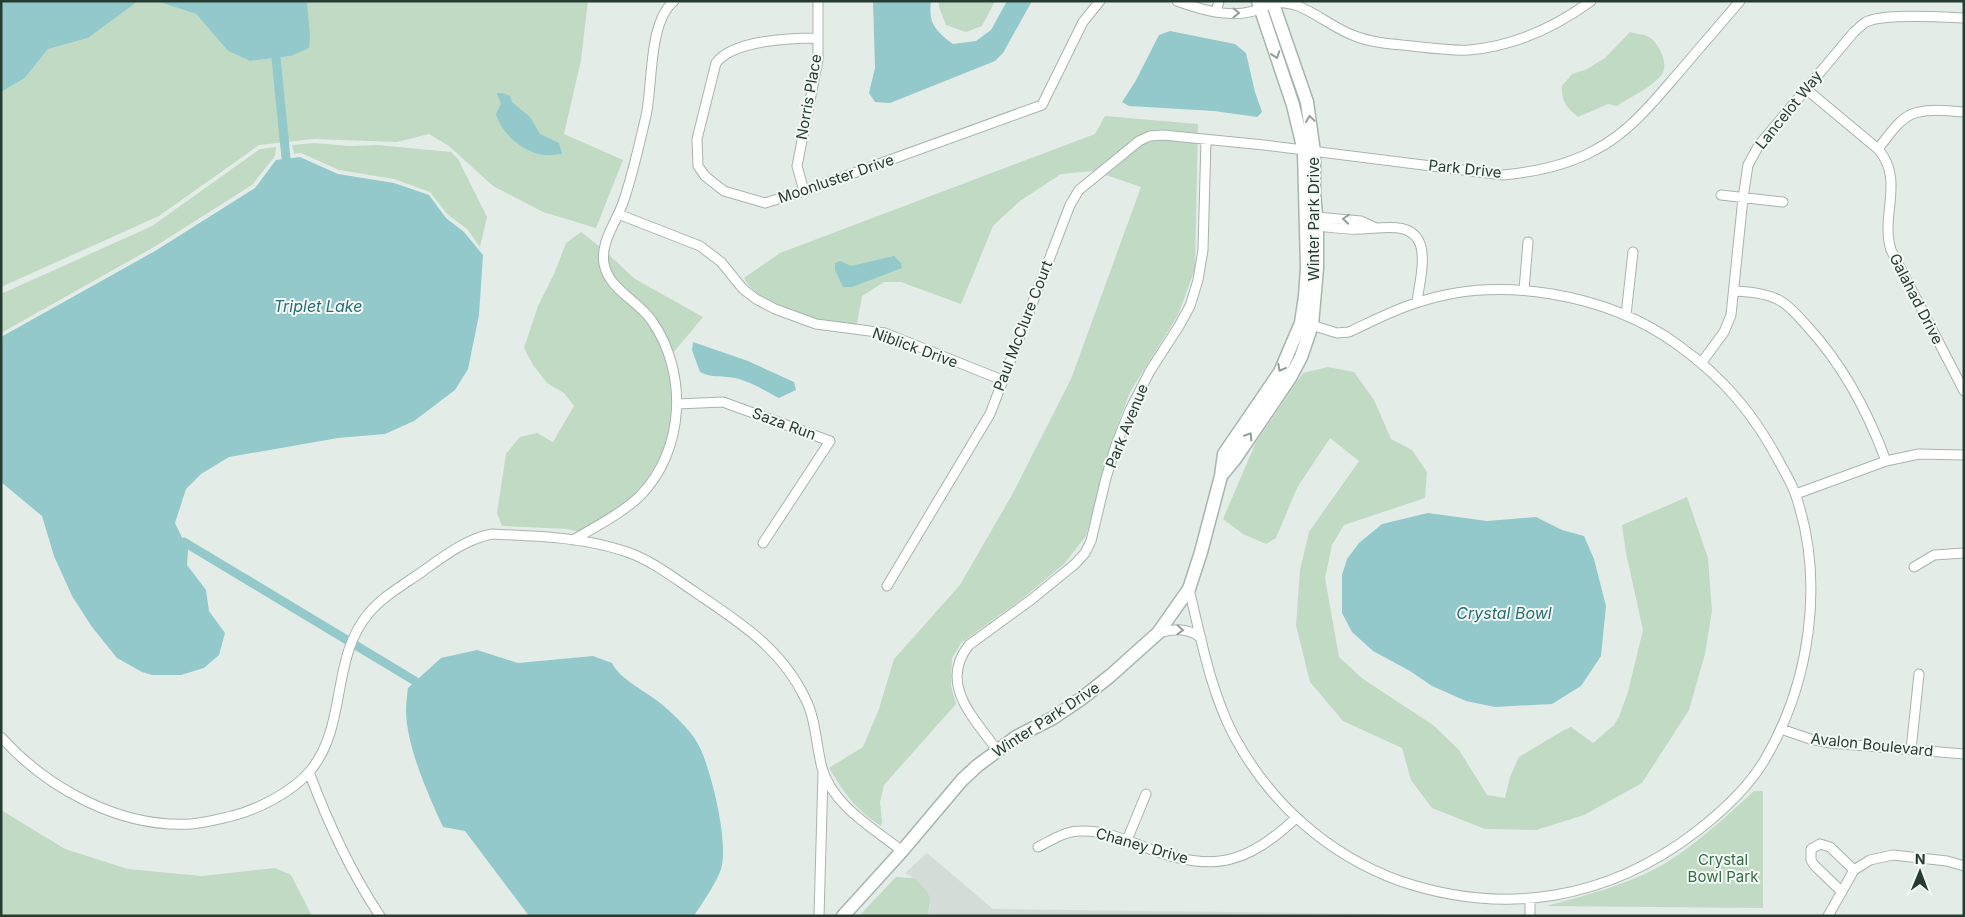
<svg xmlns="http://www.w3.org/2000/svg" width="1965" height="917" font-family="Inter,sans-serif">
<rect width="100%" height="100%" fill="#e4ece8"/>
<path fill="#d3dcd6" d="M927,853L993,909L1393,914V916H927L931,905L914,878L905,873Z"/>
<path fill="#c0dac4" d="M156,1L196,14L228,51L250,61L291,56L310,35L307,1H588L581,60L564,134L623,160L596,228L543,212L493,186L449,146L429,134L397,142L314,139L259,145L159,216L1,287V92L25,78L48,49L88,38L137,2Z
M939,1H995L982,26L966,32L946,25L939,7Z
M1630,32C1636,34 1644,34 1649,37C1659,43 1669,64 1662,74C1653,87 1630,97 1617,106L1608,104L1578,117C1567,108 1561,101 1562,86L1572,74L1587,69L1605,58Z
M1105,116L1198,124L1195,269L1178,315L1130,392L1117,427L1086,536L1064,564L1023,598L961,643L952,658L951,686L956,704L884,785L880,802L882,822L881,826C854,808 846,795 829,768L863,747L879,709L894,659L960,585L1013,493L1071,379L1141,187L1094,171L1061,174L1020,201L993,226L961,304L901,282H884L862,296L857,324C850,324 841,325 834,324C808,319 756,302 744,278L780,253L1095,134Z
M314,143L349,146L378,145L451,152L458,159L487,217L480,247L467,229L448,215L430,192L394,179L339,170L301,153L294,154L292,145Z
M276,147L275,156L252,185L154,247L1,333V294L152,226L260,149Z
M581,232L600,247C599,294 624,292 648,323C687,373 678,446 638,491C623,508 598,520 579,532L568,529L502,526L497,513L506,454L520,437L537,433L553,442L574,406L564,393L547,383L533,365L524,348L538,306L554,274L566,243Z
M608,254L635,279L703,317L673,353C668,340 663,326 653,315C636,295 608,283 608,254Z
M1328,367L1354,372L1374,400L1391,439L1412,450L1427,472L1425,498L1344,525L1332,545L1325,578L1339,657L1363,679L1433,725L1459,750L1487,795L1505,798L1510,777L1519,757L1564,730L1571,727L1593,743L1614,725L1619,717L1628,692L1643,630L1626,553L1622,525L1687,497L1708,558L1712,611L1705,654L1689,710L1642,783L1584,815L1536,830L1485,829L1432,808L1411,780L1402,748L1343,721L1310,682L1296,625L1300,570L1309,532L1359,461L1330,438L1297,488L1276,538L1266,544L1243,534L1223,519L1256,442L1303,373Z
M1754,791H1763V908L1546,906C1591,894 1636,883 1675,857C1703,838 1729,814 1754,791Z
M1,810L65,849L128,869L202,876L275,868L291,875L312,916H1Z
M896,877L914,878C928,891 934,896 927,916H859Z"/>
<path fill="#93c9ca" d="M1,1H149L137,2L88,38L48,49L25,78L1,92Z
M156,1H307L310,35L309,48L291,56L250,61L228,51L196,14Z
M873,1H931C928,24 936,31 953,44L976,41L991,30L1007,1H1032L1003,53L995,61L890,103L875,102L869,93L875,68Z
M1170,31L1235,44L1246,53L1255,92L1262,112L1257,117L1214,111L1129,106L1122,102L1135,82L1159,35Z
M497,93H502L510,96L512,102L530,117L540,134L559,143L562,154C554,155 546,156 538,154C520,149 501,132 496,114L501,104Z
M300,157L338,174L394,183L429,195L446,218L464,232L483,255L479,315L468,369L455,390L414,421L385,434L338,438L229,457L201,474L186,489L175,523L188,550L187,565L206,590L209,611L225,633L219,655L204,668L181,675H152L142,672L117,658L92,627L72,596L54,556L42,516L1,482V337L155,251L255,188L276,160Z
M894,256L901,263L902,268L852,287H843L835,270V263L840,261L851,266Z
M693,342L748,361L794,382L796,390L779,398C767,392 753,383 739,379C726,375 713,379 700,372L692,350Z
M1428,513L1487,521L1536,517L1562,530L1584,536L1594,559L1606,606L1601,656L1581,686L1552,704L1495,707L1466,701L1432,686L1410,671L1373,651L1352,632L1342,613V575L1347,559L1359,543L1382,524Z
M477,650L518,663L593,656L612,663C619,679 649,693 664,706C678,719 693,732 701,750C712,775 729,843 721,869C717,882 701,905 694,916H529L465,831L443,827C428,794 407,748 406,711C406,704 407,696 408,688L441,658Z"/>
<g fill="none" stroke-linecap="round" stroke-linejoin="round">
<path stroke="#93c9ca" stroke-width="9" d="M276,58L286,158
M184,542L415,681"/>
<defs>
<path id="street" d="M1177,1C1204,11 1239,21 1266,6
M1268,1C1278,3 1288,2 1298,6C1318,14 1335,29 1355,36C1373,43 1393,44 1412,46C1430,48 1450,51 1469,50C1515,46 1554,28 1591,1
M1216,12L1219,1
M818,38C792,38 733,40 716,63L697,139L698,166L705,176L724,191L765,203L804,191L1042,105L1083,22L1100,1
M1806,89L1878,149C1905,180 1880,215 1891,250L1964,391
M1878,149C1887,138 1898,120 1912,114C1926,108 1948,111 1964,112
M804,191L797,166L818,60V1
M1721,195L1783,202
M618,214L700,246L721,262L743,289L756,299L775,309L816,324L885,333L1002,380
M1316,217L1361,221L1374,227
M1317,226C1331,227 1346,230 1360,229C1380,229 1414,219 1421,247C1425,264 1419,285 1417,302
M1524,290L1528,242
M1734,291C1749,292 1766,293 1779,300C1790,306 1799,317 1807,326C1843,365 1868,412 1886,461
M1626,315L1633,252
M1702,362L1724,332L1731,315L1743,198L1748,165L1759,145L1854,32C1858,29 1862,24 1866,22C1883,13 1943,17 1964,18
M677,404L723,402L830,441L763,543
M1796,494L1886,461L1919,454L1964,455
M573,540C595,527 621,514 640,496C685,450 688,373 652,321C639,301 609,290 604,264C600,241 617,222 624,200C633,173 639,145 646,116C653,85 648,22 674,1
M1914,567L1934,555L1964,553
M887,586L990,414L1070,205L1079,190L1139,141L1150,136L1163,135L1264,145L1503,175C1535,172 1566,166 1595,150C1630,132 1655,100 1680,71C1700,48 1720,24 1740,1
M1189,589C1201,638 1210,690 1234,736C1270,803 1328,855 1400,881C1506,917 1609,899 1697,831C1723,811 1747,789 1764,761C1810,684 1825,582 1796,496C1793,486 1787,476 1782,467C1755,415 1725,379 1678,345C1608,294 1499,274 1416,303C1393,310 1371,322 1349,332L1337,333L1308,324
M1158,633C1174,629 1187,627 1201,638
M1781,729L1810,739L1830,743L1964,754
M1,737C48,789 120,828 191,824C205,823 219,819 232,816C259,809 292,792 310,771C348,726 330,658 369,613C383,596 405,584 423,571C444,556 466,539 492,534C537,536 584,537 627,552C651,560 674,578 695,592C739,622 781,648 805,698C816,719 816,745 822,768C833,806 873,828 902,851
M997,750C974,718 938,684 969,645L1032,599L1075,564L1085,553L1091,541L1106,478L1116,445L1130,410L1150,371L1179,326L1190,306L1198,280L1203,250L1206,140
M1911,750L1919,674
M309,772C328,823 350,871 380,916
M1127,840L1146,794
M1038,847C1052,840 1065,831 1081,831C1104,830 1126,840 1147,848C1211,873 1246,865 1296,818
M1842,892L1814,865L1811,860V849L1820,844L1830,847L1854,870
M819,916L823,773
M1530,916V901
M1828,916L1854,870L1870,860L1893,855L1947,861L1964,866"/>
<path id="secondary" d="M1221,476L1235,459L1290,378L1301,357L1312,325L1317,268V226L1314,193V152L1307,102L1272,1
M843,916L902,851L962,780L977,766L1016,737L1053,718L1081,699L1110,676L1158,633L1189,589L1201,552L1221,476L1224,454L1280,372L1301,323L1305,296L1307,268L1304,151L1293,105L1258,1"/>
</defs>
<use href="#street" stroke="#a7b4ae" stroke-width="11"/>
<use href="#secondary" stroke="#a4b6ae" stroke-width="15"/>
<use href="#street" stroke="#fff" stroke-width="9"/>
<use href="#secondary" stroke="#fff" stroke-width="12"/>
</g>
<defs><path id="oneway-chevron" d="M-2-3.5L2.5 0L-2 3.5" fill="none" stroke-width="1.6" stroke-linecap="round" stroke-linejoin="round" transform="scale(1.25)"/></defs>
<g stroke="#929e99">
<use href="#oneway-chevron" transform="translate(1236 13) rotate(1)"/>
<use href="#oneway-chevron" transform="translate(1276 55) rotate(71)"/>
<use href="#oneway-chevron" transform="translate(1310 119) rotate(-98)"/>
<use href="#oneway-chevron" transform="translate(1346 219) rotate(-175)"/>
<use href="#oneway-chevron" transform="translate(1281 368) rotate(118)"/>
<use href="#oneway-chevron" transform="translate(1249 436) rotate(-57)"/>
<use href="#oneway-chevron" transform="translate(1180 630) rotate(3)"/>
</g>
<g text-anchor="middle" stroke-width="4" stroke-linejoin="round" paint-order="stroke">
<g font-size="15" fill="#263c33" stroke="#f4f9f6">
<text transform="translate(809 97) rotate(-80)" y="5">Norris Place</text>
<text transform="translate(1789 110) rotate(-51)" y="5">Lancelot Way</text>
<text transform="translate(1465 169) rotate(6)" y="5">Park Drive</text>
<text transform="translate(836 179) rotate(-19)" y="5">Moonluster Drive</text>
<text transform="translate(1314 219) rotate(-90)" y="5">Winter Park Drive</text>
<text transform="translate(1916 299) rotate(63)" y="5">Galahad Drive</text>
<text transform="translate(1023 326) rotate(-69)" y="5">Paul McClure Court</text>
<text transform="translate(915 348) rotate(20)" y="5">Niblick Drive</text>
<text transform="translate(784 424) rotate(20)" y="5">Saza Run</text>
<text transform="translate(1127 426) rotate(-68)" y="5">Park Avenue</text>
<text transform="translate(1046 720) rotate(-33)" y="5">Winter Park Drive</text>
<text transform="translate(1872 745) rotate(6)" y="5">Avalon Boulevard</text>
<text transform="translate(1142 846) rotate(16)" y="5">Chaney Drive</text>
</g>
<g font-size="15" fill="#346e43" stroke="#f4f9f6">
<text x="1723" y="865">Crystal<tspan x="1723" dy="17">Bowl Park</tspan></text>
</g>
<g font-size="16" font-style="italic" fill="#266e71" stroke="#f4f9f6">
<text x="318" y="312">Triplet Lake</text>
<text x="1504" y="619">Crystal Bowl</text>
</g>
</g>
<rect width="1965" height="917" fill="none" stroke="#263c33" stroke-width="5"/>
<g transform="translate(1920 872) rotate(1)" stroke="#f4f9f6" stroke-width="4" paint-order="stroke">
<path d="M0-4L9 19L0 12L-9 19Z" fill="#263c33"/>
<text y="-8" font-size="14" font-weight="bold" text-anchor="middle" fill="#263c33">N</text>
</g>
</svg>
